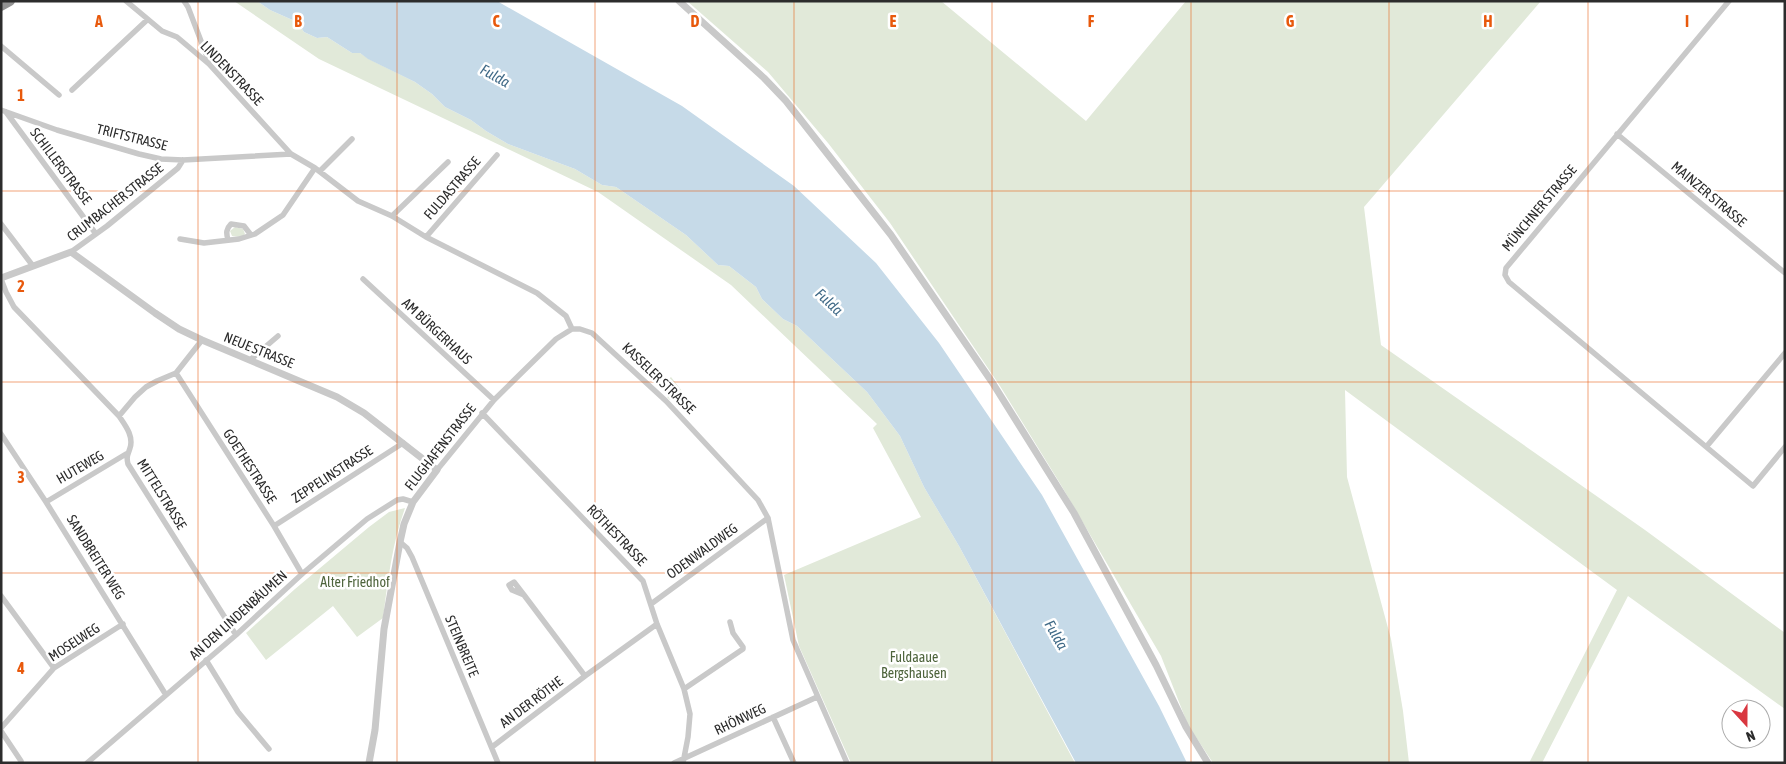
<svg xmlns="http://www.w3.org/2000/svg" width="1786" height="764" font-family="'Asap Condensed',sans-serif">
<rect width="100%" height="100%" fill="#fff"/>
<path fill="#e1e9d9" d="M234,1H257L270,10L297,22L304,32L317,38L327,37L352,53H360L369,59L415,82L432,94L445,107L471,120L486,131L508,144L575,169L602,185L616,187L686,235L718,265L729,266L756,287L762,299L783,319L797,326L867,392L900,436L924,487L959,546L1075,763H851L799,646L784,575L921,517L873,428L877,424L731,285L598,192L319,59Z
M687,1H941L1086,121L1186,1H1541L1364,207L1381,345L1645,530L1785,633V709L1628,596L1542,763H1529L1617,590L1391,424L1345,390L1347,477L1391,639L1403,711L1409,763H1213L1188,725L1161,656L1061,485L1000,386L890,223L828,143L768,72Z
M235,227L243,229L245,234L242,237L232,236L230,231Z
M671,377L682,391L670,400L667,397L672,393L664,383Z
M405,508C392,544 388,580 383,618L357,637L333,606L266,660L246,633L295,589L369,527L389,512Z"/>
<path fill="#c6dae8" d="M257,1H497L682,106L794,186L876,263L939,343L1042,495L1159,706L1187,763H1076L959,546L924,487L900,436L867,392L797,326L783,319L762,299L756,287L729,266L718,265L686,235L616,187L602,185L575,169L508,144L486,131L471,120L445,107L432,94L415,82L368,59L360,53H352L327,37L317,38L304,32L297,22L270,10Z"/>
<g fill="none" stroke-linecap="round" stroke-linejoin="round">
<path stroke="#c9c9c9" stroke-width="5.5" d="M126,1L162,31L177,37L209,64L291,154L315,168L358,201L392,216L426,237L537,293L566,316L572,329
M184,1L188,7L209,62
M1729,1L1506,268L1505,275L1509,282L1753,486L1785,447
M1,46L59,95
M72,90L147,20
M1,110L57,130L139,154L161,159L183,160L291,154
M6,112L96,234
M1617,134L1785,273
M320,171L352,139
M392,216L448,162
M1,224L33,266
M426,237L497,155
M180,239L204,243L239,239L255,234L283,215L315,168
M228,240C226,233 226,229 231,224L244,226L251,235
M71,252L107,226L178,168L183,160
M1,279L6,292L14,307L119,416C125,425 134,436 130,448C128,455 126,456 128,464L236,635
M363,279L494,400
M250,360L278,336
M176,373L274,526L302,574
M482,413L643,581L657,624L684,689L690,714L688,737L683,763
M119,416L135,397L146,387L157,381L176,373L202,340
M1,434L46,502L166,695
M1707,446L1785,353
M437,470L494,400L556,339L572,329H580L592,333L666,401L758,500L768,518L793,640L847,763
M46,502L126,454
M274,526L403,443
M400,542L407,548L412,557L498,763
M524,595L514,582L509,585L512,590L524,595L585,676
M1,596L54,668
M651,604L768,518
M206,660L238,712L269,749
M684,689L743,649V647L733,633L730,622
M773,717L794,763
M1,728L54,668L123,624
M1,731L21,761
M492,747L585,676L657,624
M87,763L236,635L302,574L367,519L397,500L403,499L413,502
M674,763L817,697"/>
<path stroke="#c9c9c9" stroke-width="7" d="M679,1L764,78L786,101L891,235L992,382L1074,513L1156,665L1186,727L1208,763
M1,278L71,252L155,313L179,329L202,340L337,397L364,413L437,470L413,502L404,524L400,542L384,629L375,730L369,763"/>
<path stroke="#939393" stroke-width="10" d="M1,6L10,1"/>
</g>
<path fill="none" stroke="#e8590c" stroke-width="1" stroke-opacity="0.55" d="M198,1V763M397,1V763M595,1V763M794,1V763M992,1V763M1191,1V763M1389,1V763M1588,1V763M1,191H1785M1,382H1785M1,573H1785"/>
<g text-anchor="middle" stroke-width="5" stroke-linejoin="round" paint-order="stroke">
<g font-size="14" fill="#2c2c2c" stroke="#fff">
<text transform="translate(232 73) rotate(46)" y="5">LINDENSTRASSE</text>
<text transform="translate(132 137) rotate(14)" y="5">TRIFTSTRASSE</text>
<text transform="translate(61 166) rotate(53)" y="5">SCHILLERSTRASSE</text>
<text transform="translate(452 188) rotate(-49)" y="5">FULDASTRASSE</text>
<text transform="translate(1709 194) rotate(40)" y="5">MAINZER STRASSE</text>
<text transform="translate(115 202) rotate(-38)" y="5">CRUMBACHER STRASSE</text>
<text transform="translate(1539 208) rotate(-50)" y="5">MÜNCHNER STRASSE</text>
<text transform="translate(437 331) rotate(43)" y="5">AM BÜRGERHAUS</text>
<text transform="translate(259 350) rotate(22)" y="5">NEUE STRASSE</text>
<text transform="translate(659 378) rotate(44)" y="5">KASSELER STRASSE</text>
<text transform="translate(440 447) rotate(-52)" y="5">FLUGHAFENSTRASSE</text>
<text transform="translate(250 466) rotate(57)" y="5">GOETHESTRASSE</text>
<text transform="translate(80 467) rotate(-30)" y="5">HUTEWEG</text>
<text transform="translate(332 474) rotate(-33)" y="5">ZEPPELINSTRASSE</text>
<text transform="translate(162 494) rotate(58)" y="5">MITTELSTRASSE</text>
<text transform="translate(617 535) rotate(46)" y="5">RÖTHESTRASSE</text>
<text transform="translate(702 551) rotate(-36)" y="5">ODENWALDWEG</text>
<text transform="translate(96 557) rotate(58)" y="5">SANDBREITER WEG</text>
<text transform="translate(238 615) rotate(-42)" y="5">AN DEN LINDENBÄUMEN</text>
<text transform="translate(74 642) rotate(-33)" y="5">MOSELWEG</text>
<text transform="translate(462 646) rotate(67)" y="5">STEINBREITE</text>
<text transform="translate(531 702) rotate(-37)" y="5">AN DER RÖTHE</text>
<text transform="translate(740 719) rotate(-25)" y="5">RHÖNWEG</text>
</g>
<g font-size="14" fill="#4e643c" stroke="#fff">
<text x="355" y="587">Alter Friedhof</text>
<text x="914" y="662">Fuldaaue<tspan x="914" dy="16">Bergshausen</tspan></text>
</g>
<g font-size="15" font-style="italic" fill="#406a87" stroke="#fff">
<text transform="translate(495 76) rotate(29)" y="5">Fulda</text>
<text transform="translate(829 302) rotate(43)" y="5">Fulda</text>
<text transform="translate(1056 635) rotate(60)" y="5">Fulda</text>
</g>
</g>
<g font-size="16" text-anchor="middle" font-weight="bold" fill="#e8590c" stroke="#fff" stroke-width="5" stroke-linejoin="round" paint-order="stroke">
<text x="99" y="27">A</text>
<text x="298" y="27">B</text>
<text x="496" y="27">C</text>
<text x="695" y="27">D</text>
<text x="893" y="27">E</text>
<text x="1091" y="27">F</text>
<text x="1290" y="27">G</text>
<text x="1488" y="27">H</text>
<text x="1687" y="27">I</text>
<text x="21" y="101">1</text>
<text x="21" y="292">2</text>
<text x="21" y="483">3</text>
<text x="21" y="674">4</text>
</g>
<rect width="1786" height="764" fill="none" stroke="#2c2c2c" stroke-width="5"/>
<g transform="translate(1746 724) rotate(159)"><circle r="24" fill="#ffffff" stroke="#ababab"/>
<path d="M0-4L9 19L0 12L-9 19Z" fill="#d93740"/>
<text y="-8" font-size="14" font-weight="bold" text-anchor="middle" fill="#2c2c2c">N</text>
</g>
</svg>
